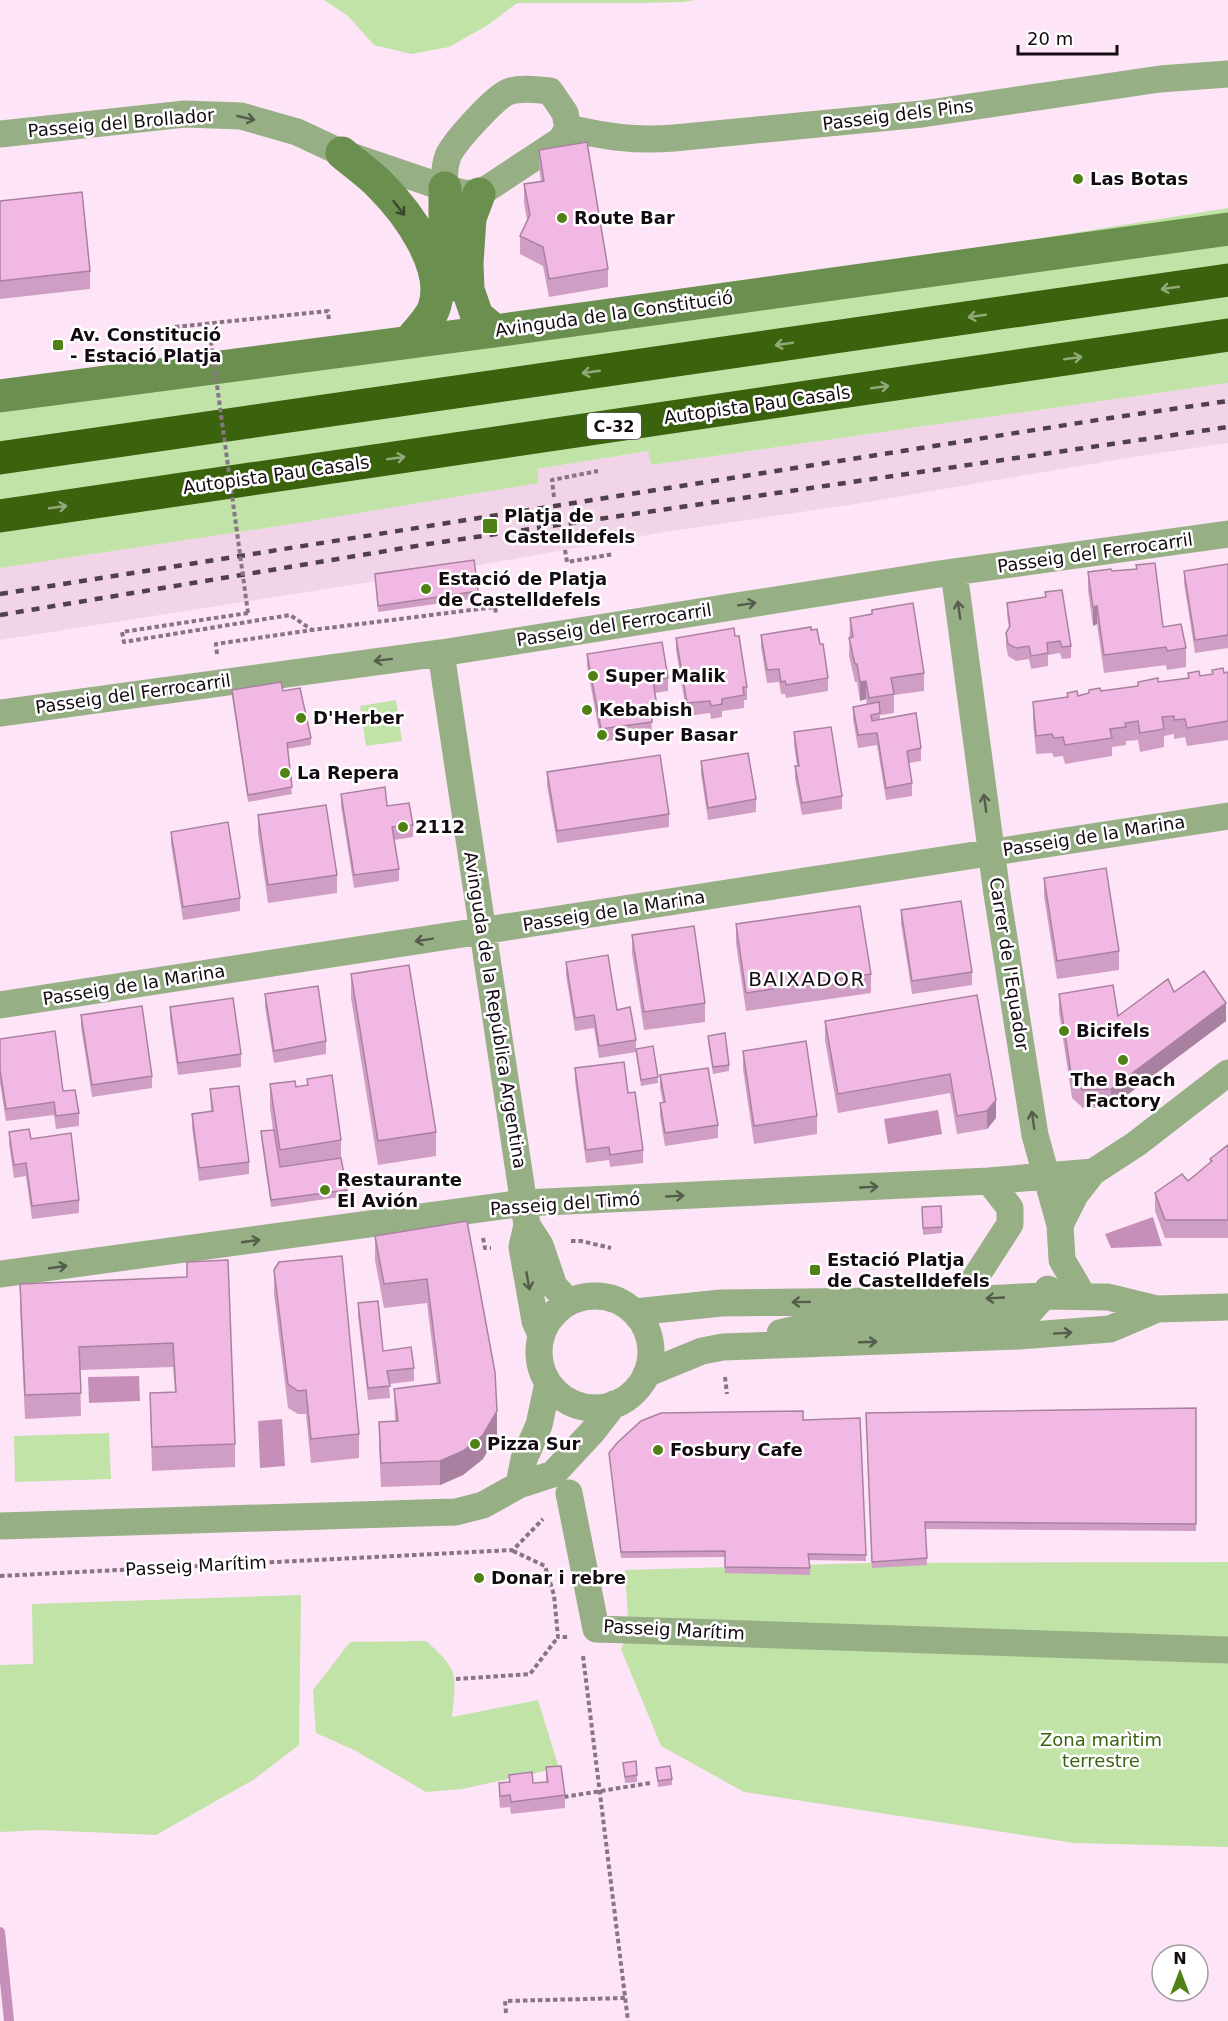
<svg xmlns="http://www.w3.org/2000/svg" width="1228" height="2021" font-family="'DejaVu Sans',sans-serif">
<rect width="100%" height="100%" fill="#fee4f7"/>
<path fill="#f2d4e9" d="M1228,383V443L1139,456L849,505L665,532L474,566L0,640V568L305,522L539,483L537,469L649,451L651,465Z"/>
<path fill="#c1e3a8" d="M324,0H695L684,2L641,3H517L488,25L449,47L411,54L374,45L348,16Z
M1228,208V383L651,465L648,451L537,469L539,483L305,522L0,568V382L894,262Z
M396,700L402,741L366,746L360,706Z
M109,1433L111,1479L15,1482L14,1436Z
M1228,1562V1637L628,1619L625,1570L869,1563Z
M301,1595L299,1745L253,1780L156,1835L41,1830L0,1832V1665L33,1664L32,1604Z
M625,1640L1228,1663V1847L1074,1843L744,1792L661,1746L621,1649Z
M426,1641C460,1671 456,1674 452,1717L538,1700L559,1768L462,1789L426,1792L356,1751L316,1733L313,1690L350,1642Z"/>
<path fill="#c68fb9" d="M938,1110L942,1134L888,1144L884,1119Z
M1153,1217L1162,1246L1111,1248L1105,1234Z
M139,1376L140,1401L89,1403L88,1377Z
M282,1419L285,1466L260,1468L258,1421Z"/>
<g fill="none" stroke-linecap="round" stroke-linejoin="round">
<path stroke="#c68fb9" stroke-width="10" d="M0,1932L9,2021"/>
<path stroke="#877583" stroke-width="4" stroke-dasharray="4.5 3" stroke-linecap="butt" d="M175,327L328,311L329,321
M554,497L552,480L598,471
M565,550L567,562L614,554
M248,613L122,632L124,642L290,615L312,630
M217,654L216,644L312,630L495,607L496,614
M483,1238L485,1248H491
M571,1241H581L611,1248
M725,1377L727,1394
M513,1551L545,1566L554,1595L558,1637H568
M0,1576L513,1550L543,1519
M583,1656L628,2021
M456,1679L530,1674L558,1637
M564,1797L650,1783
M506,2013L505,2001L625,1998"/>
<path stroke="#96af84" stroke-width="27" d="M568,128C607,137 634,141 674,138L922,114L1160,79L1228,74
M0,134L185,114L241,116L297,132L342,153L445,188L463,193L479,194L561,140L568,128L565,113L550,91C538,90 520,87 508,92C495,97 454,142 448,156C444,167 444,176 445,188
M954,572L997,894L1035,1135L1060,1225L1062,1260L1083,1296
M441,653L527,1225L540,1245L554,1286L569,1302
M0,713L441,653L939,574L1228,534
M0,1005L1228,816
M527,1225L522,1247L535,1321L541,1335
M1060,1225L1075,1195L1093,1172
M0,1274L524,1203L989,1181L1093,1172L1136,1144L1228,1073
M539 1352a56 56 0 1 1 112 0a56 56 0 1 1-112 0Z
M961,1300L1010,1224V1208L989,1181
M635,1312L721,1303L961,1300L1044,1296L1108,1297L1157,1309L1228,1307
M780,1333L827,1322L1025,1317L1044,1296L1048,1289
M646,1374L702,1351L723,1347L1019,1336L1110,1329L1157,1309
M519,1485L524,1459L539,1425L548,1383
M569,1493L596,1629L1228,1650
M0,1526L421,1513L456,1512L483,1505L519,1485L553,1474L593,1431L614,1404"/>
<path stroke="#6b8f4e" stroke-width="33" d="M342,153C355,164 370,174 381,186C408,213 448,268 434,308C430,320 416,332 409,342
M445,188V232L452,285
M479,194L470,218L467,263L468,290L477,316L495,331
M0,396L495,331L1228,229"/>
<path stroke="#3b620d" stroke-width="33" d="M0,458L1228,280
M0,516L1228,335"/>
<path stroke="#4f414c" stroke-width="4.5" stroke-dasharray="8 8" stroke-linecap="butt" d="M0,594L1110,418L1228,401
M0,615L428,544L1228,427"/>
<path stroke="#877583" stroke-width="4" stroke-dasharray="4.5 3" stroke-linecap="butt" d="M211,341L248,613"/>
</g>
<path fill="#d09ec4" d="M539,150L608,269V287L549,297L543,266L520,254V236L527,220L524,203V184L541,181L539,168Z
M0,201L90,271V289L0,299Z
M1228,564V648L1195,653L1184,583V571Z
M1112,571L1163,627L1186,648V667L1167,670L1166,665L1104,673L1097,624L1093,626L1088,590V572Z
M375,574L478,591V598L378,612Z
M1045,592L1071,646V658L1062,659L1060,653L1048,655V666L1031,669L1029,659L1016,661L1008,656L1006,646V633L1009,628L1007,615V603L1045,597Z
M850,618L924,673V691L894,695V713L880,715V719L921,748V761L909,763L912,783V796L886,800L877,745L858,748L853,719V707L867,705L866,699L860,701L857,682H855L849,656Z
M761,635L820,644L828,678V691L786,698L785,694H781L779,682L767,683L761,647Z
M735,636L747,687V700H744V708L722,711V717L711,719L710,713L687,716L676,650V638Z
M587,654L668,678V691L655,693L656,713L651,714L652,734L601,742L587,666Z
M1212,670L1224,673L1228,672V740L1187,746L1185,737L1174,739V734L1164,736V747L1140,752L1138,740L1126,741V745L1112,747V756L1065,764L1063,756L1054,757L1052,753L1036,754L1033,721V702L1188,678V673L1200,676L1212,674Z
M232,690L283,691L311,738V745L287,749L292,794L248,802L232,696Z
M794,732L842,796V809L802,815L795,779V766H797L794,745Z
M701,761L756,799V812L708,820L701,774Z
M547,772L669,814V827L557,843L547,785Z
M341,794L387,806L413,825V837L394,840L399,869V881L354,888L341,806Z
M258,815L337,875V893L268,903L258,834Z
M171,832L240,898V911L183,920L171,844Z
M1044,878L1119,951V970L1057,979L1044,896Z
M901,910L972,972V985L912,994L901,923Z
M736,924L871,974V993L746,1011L736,943Z
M632,935L705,1003V1022L644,1030L632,953Z
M566,962L617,1010L636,1040V1049L658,1077V1083L641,1086L636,1052L599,1058L594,1028L575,1031L566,975Z
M351,974L436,1132V1156L378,1165L351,998Z
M1174,992L1226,1021L1111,1107L1083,1108L1072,1098L1059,1012V994L1118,1016Z
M265,994L326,1041V1054L274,1063L265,1007Z
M977,995L996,1118L987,1129L957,1134L950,1093L838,1113L825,1040V1021Z
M170,1007L241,1054V1067L178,1075L170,1019Z
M81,1015L152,1076V1088L92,1097L81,1027Z
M708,1036L729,1065V1071L713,1074L708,1042Z
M0,1039L63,1091L79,1113V1126L56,1129L54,1115L6,1121L0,1083Z
M743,1051L817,1116V1134L754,1144L743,1069Z
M575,1068L628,1093L643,1150V1163L610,1167L609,1160L586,1163L575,1081Z
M660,1075L718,1125V1138L665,1146L660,1116V1103H663L660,1088Z
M307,1079L341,1140V1158L347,1190V1196L271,1207L261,1138V1131L273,1130L270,1108V1084L296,1087L307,1085Z
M210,1089L249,1162V1174L199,1181L192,1127V1114L211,1112Z
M9,1132L31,1139L79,1200V1213L32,1219L26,1176L14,1178L9,1144Z
M1228,1145V1238H1165L1155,1211V1193L1188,1181L1210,1163V1159Z
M941,1206L942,1233L923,1235L922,1207Z
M467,1221L497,1434L483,1459L463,1475L440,1485L381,1487L379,1446V1422L395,1421L394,1389L437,1384L427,1303L384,1308L375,1260V1236Z
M274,1270L359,1434V1458L311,1463L306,1414H298L288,1408L274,1294Z
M187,1277L235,1444V1467L152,1471L150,1393L175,1392L173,1367L80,1370L81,1416L25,1419L20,1307V1284Z
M358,1303L383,1351L414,1368V1381L389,1384L390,1398L368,1400L358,1316Z
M1196,1408V1531L925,1529L927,1565L872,1568L866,1413Z
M860,1418L866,1561L809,1560L810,1575L725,1573V1557L621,1558L609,1453L803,1420Z
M623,1763L637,1775V1782L625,1783Z
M546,1767L565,1795V1808L511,1814L510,1807L500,1808L499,1796V1783L509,1782V1775L533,1783L546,1782Z
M656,1768L672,1779V1785L658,1787Z"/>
<path fill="#a981a0" d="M1097,606V624L1093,626V607Z
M866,681V699L860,701V682Z
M656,700V713L651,714V702Z
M1226,1003V1021L1111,1107V1089Z
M996,1100V1118L987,1129V1111Z
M497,1411V1434L483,1459L463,1475L440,1485V1461Z"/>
<path fill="#f2b8e4" stroke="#a981a0" stroke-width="1.5" d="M587,142L608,269L549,279L543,247L520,236L530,215L524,184L544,181L539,150Z
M82,192L90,271L0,281V201Z
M474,560L478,591L378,606L375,574Z
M1155,563L1163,627L1181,624L1186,648L1167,651L1166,647L1104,655L1097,606L1093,607L1088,572L1111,569L1112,571L1137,569L1136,565Z
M1228,564V635L1195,640L1184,571Z
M1062,590L1071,646L1062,647L1060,641L1047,643L1048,653L1031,656L1029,646L1016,648L1008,644L1006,633L1010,626L1007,603L1046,597L1045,592Z
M913,603L924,673L891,678L894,694L869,698L866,681L860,682L857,664H855L849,638L853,637L850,618L872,614V610Z
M811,627V630L817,629L820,644H823L828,678L786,685L785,681L781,682L779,669L767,670L761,635Z
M734,628L735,636H739L747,687H743L744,695L722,699V704L711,706L710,701L687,703L676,638Z
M662,642L668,678L653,681L656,700L651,702L652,722L601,729L587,654Z
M1223,668L1224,673L1228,672V721L1187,728L1185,719L1174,720V716L1162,717L1164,729L1140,733L1138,721L1125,723L1126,727L1110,729L1112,738L1065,745L1063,737L1054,738L1052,734L1036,736L1033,702L1068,697L1067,693L1077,691L1078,696L1089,693V690L1100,688L1101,691L1138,686V682L1158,678V682L1189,678L1188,673L1199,671L1200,676L1213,674L1212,670Z
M281,682L283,691L300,688L311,738L287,743L292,787L248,795L232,690Z
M879,702L880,713L871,715L872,721L916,713L921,748L907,751L912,783L886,788L877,733L858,735L853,707Z
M831,727L842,796L802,803L795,766H799L794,732Z
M748,753L756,799L708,808L701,761Z
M660,755L669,814L557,831L547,772Z
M385,787L387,806L409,803L413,825L392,827L399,869L354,875L341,794Z
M326,805L337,875L268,885L258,815Z
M228,822L240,898L183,907L171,832Z
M1106,868L1119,951L1057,961L1044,878Z
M961,901L972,972L912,981L901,910Z
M860,906L871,974L746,993L736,924Z
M694,926L705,1003L644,1012L632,935Z
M608,955L617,1010L630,1007L636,1040L599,1046L594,1015L575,1018L566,962Z
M409,965L436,1132L378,1141L351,974Z
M1204,971L1226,1003L1111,1089L1083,1090L1072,1080L1059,994L1113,985L1118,1016L1168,979L1174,992Z
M318,986L326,1041L274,1051L265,994Z
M977,995L996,1100L987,1111L957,1116L950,1074L838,1094L825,1021Z
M233,998L241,1054L178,1063L170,1007Z
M142,1006L152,1076L92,1085L81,1015Z
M55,1031L63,1091L75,1090L79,1113L56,1116L54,1102L6,1109L0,1070V1039Z
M725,1033L729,1065L713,1067L708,1036Z
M806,1041L817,1116L754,1126L743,1051Z
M653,1046L658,1077L641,1080L636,1049Z
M624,1062L628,1093L635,1092L643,1150L610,1155L609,1147L586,1150L575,1068Z
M708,1068L718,1125L665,1133L660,1103L665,1102L660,1075Z
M332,1075L341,1140L280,1150L270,1084L295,1081L296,1087L308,1085L307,1079Z
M239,1086L249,1162L199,1168L192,1114L213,1111L210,1089Z
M29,1129L31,1139L71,1133L79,1200L32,1206L26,1163L14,1165L9,1132Z
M274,1130L280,1167L341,1158L347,1190L271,1200L261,1131Z
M1228,1145V1220H1165L1155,1193L1182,1174L1188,1181L1212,1161L1210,1159Z
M941,1206L942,1227L923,1228L922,1207Z
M467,1221L495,1372L497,1411L483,1435L463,1451L440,1461L381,1463L379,1422L398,1421L394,1389L440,1383L427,1279L384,1284L375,1236Z
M342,1256L359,1434L311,1439L306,1390L298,1391L288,1384L274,1270L279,1262Z
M228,1260L235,1444L152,1447L150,1393L176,1392L173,1343L79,1347L81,1393L25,1395L20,1284L187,1277V1262Z
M378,1301L383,1351L411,1347L414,1368L387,1371L390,1386L368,1388L358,1303Z
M1196,1408V1524L925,1522L927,1558L872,1562L866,1413Z
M803,1411V1420L860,1418L866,1555L808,1554L810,1568L725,1567V1551L621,1552L609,1453L617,1443L641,1421L661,1413Z
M636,1761L637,1775L625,1777L623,1763Z
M561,1766L565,1795L511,1802L510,1795L500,1796L499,1783L510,1782L509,1775L532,1772L533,1783L548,1782L546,1767Z
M670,1766L672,1779L658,1781L656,1768Z"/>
<defs><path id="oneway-shaft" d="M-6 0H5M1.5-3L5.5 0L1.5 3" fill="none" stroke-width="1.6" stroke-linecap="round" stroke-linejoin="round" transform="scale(1.5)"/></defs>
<g stroke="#555c4b">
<use href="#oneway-shaft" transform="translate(246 118) rotate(13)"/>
<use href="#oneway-shaft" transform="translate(747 604) rotate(-9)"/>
<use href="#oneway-shaft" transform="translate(959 610) rotate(-98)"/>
<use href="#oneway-shaft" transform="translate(383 660) rotate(173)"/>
<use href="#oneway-shaft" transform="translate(985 803) rotate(-98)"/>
<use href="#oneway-shaft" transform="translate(424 940) rotate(171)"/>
<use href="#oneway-shaft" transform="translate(1033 1120) rotate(-98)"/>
<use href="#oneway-shaft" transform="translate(869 1187) rotate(-3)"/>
<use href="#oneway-shaft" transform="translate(675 1196) rotate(-3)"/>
<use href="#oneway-shaft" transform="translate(251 1241) rotate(-8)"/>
<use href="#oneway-shaft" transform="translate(58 1267) rotate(-8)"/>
<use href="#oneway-shaft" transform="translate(528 1281) rotate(80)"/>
<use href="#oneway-shaft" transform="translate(995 1298) rotate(177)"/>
<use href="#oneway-shaft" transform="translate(801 1302) rotate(179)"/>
<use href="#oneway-shaft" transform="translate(1063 1333) rotate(-4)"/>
<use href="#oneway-shaft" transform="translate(868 1342) rotate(-2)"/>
</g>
<use stroke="#3b462d" href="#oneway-shaft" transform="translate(399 208) rotate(52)"/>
<g stroke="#93a97a">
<use href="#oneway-shaft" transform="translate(1170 288) rotate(172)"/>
<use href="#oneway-shaft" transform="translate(977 316) rotate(172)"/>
<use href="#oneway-shaft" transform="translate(784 344) rotate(172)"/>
<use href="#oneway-shaft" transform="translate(1073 358) rotate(-8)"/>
<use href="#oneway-shaft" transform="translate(591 372) rotate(172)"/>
<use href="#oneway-shaft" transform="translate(880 387) rotate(-8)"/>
<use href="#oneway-shaft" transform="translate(396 458) rotate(-8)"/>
<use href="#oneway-shaft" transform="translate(58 507) rotate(-8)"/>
</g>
<g fill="#4f8115" stroke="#fff" stroke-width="2">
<circle cx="1078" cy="179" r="6"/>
<circle cx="562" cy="218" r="6"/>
<rect x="52" y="339" width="12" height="12" rx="3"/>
<rect x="482" y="518" width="16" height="16" rx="3"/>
<circle cx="426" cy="589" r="6"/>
<circle cx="593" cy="676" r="6"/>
<circle cx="587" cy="710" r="6"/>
<circle cx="301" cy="718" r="6"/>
<circle cx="602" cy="735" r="6"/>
<circle cx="285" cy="773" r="6"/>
<circle cx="403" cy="827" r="6"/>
<circle cx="1064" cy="1031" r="6"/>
<circle cx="1123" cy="1060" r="6"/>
<circle cx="325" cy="1190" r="6"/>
<rect x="809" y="1264" width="12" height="12" rx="3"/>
<circle cx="475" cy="1444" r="6"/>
<circle cx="658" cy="1450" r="6"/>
<circle cx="479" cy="1578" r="6"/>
</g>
<g text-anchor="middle" stroke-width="5" stroke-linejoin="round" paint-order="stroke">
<rect fill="#fff" stroke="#5a5459" stroke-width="1.5" x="587" y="413" width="54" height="26" rx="4.5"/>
<g font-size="16" font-weight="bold" fill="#140a12">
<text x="614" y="432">C-32</text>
</g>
<g font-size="18" fill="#140a12" stroke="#fff">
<text transform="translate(898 115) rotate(-7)" y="6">Passeig dels Pins</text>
<text transform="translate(121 123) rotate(-5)" y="6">Passeig del Brollador</text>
<text transform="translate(614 314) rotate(-8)" y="6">Avinguda de la Constitució</text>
<text transform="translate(757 405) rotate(-8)" y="6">Autopista Pau Casals</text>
<text transform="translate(276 475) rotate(-8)" y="6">Autopista Pau Casals</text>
<text transform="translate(1095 553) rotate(-8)" y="6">Passeig del Ferrocarril</text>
<text transform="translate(614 625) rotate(-9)" y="6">Passeig del Ferrocarril</text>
<text transform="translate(133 694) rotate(-8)" y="6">Passeig del Ferrocarril</text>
<text transform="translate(1094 836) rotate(-9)" y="6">Passeig de la Marina</text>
<text transform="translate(614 911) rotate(-9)" y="6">Passeig de la Marina</text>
<text transform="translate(1009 964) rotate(81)" y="6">Carrer de l'Equador</text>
<text transform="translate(134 985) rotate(-9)" y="6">Passeig de la Marina</text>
<text transform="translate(495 1010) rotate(81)" y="6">Avinguda de la República Argentina</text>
<text transform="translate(565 1204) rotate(-4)" y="6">Passeig del Timó</text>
<text transform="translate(196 1566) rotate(-3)" y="6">Passeig Marítim</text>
<text transform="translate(674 1630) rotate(3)" y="6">Passeig Marítim</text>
</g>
<g font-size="18" font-weight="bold" fill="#140a12" stroke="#fff" text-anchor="start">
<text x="1090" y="185">Las Botas</text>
<text x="574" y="224">Route Bar</text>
<text x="70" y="341">Av. Constitució<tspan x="70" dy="21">- Estació Platja</tspan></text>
<text x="504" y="522">Platja de<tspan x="504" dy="21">Castelldefels</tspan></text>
<text x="438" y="585">Estació de Platja<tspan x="438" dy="21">de Castelldefels</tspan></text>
<text x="605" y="682">Super Malik</text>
<text x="599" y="716">Kebabish</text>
<text x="313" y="724">D'Herber</text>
<text x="614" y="741">Super Basar</text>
<text x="297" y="779">La Repera</text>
<text x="415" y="833">2112</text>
<text x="1076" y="1037">Bicifels</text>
<text x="1123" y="1086" text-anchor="middle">The Beach<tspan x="1123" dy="21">Factory</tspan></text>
<text x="337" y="1186">Restaurante<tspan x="337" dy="21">El Avión</tspan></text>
<text x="827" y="1266">Estació Platja<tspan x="827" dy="21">de Castelldefels</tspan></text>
<text x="487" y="1450">Pizza Sur</text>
<text x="670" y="1456">Fosbury Cafe</text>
<text x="491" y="1584">Donar i rebre</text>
</g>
<g font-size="18" fill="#3b620f" stroke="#fff">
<text x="1101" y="1746">Zona marìtim<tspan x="1101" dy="21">terrestre</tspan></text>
</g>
<g font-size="20" letter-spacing="1.5" fill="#140a12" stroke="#fff">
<text x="807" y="986">BAIXADOR</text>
</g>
</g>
<g transform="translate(1180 1973)"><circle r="28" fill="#ffffff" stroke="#a19da0" stroke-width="1.5"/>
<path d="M0-4.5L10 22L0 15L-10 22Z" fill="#4f8115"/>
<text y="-9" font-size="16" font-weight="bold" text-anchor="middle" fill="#140a12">N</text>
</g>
<path d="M1018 45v9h99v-9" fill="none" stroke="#140a12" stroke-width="3"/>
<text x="1027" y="45" font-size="18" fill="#140a12" stroke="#ffffff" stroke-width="4.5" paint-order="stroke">20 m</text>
</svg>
